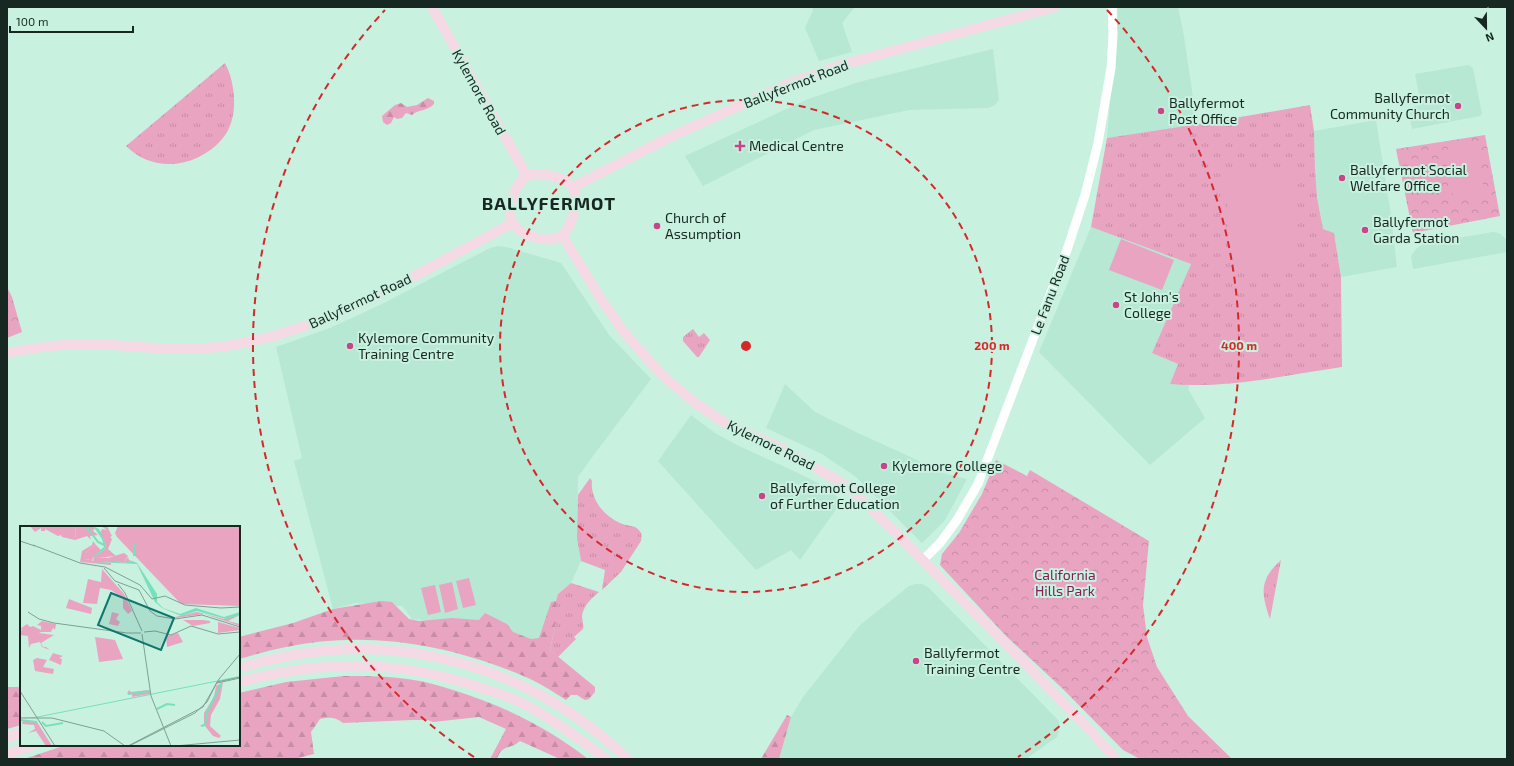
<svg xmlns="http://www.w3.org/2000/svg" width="1514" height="766" font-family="'Exo 2',sans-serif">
<defs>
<pattern id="grass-tufts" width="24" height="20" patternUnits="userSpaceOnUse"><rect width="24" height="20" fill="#e9a4c2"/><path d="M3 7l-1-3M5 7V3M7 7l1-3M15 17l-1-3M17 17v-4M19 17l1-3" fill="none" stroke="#c78da6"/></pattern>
<pattern id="forest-firs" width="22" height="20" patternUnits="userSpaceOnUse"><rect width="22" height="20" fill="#e9a4c2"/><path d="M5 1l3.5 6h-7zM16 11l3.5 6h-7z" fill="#c78da6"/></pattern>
<pattern id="park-crowns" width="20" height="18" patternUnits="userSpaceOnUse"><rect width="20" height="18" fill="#e9a4c2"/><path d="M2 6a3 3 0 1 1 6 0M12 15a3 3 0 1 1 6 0" fill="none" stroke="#c78da6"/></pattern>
</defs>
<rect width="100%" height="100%" fill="#c8f1e0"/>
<path fill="#b6e8d4" d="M812,7H855L842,23L852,52L819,61L805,28L813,10Z
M1118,7H1178L1184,36L1197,125L1107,138Z
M993,49L999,100L995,105L988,108L909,110L814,130L703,186L685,156L808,99L859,82Z
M1468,65L1473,68L1482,114L1480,116L1412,129L1408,108L1421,105L1415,74Z
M1376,120L1390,209L1397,267L1341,277L1334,233L1323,229L1322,222L1317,197L1315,169L1314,131Z
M1091,227L1191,264L1152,353L1178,364L1170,384L1189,385L1188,389L1205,418L1150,465L1039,352Z
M1493,232L1499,233L1506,239L1507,252L1413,269L1411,256L1416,249L1423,244Z
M498,246L506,247L561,263L609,335L651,379L590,460L578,477L577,538L581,561L571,583L558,594L550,650L492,625L412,619L402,606L356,603L333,609L294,461L302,458L276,347L330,328L380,305L490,248Z
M785,384L815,412L858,433L915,459L943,473L967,479L945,520L922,543L856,477L822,454L766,428Z
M691,415L715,433L739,446L796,472L818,483L830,491L842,501L800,560L791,550L756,570L658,461Z
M915,584H922L928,587L1058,720L1060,727L1057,737L1026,759H779L791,717L803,697L860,625L909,586Z"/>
<path fill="url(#grass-tufts)" d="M225,63C236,84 239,118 223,138C198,168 154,174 126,146Z
M1310,105L1314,131L1315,169L1317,197L1323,229L1334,233L1341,277L1342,367C1288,375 1224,389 1170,384L1178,364L1152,353L1191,264L1091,227L1107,138L1206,123Z
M693,329L699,337L704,333L710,340L699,357H697L683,341V337Z
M590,478L592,481C590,499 604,516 620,523C626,526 634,525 638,529C642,533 642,536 641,541L621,572L602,590L605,570L581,561L577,538L578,495Z
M1281,560L1270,619C1261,593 1259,580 1281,560Z
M571,583L599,592C592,598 583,606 582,616C582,620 584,625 583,629L574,637L576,639L558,657L550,650L556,622V601L558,594Z"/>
<path fill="url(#forest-firs)" d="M428,98L434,101V104C428,111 419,109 412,115L406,113L402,118L397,119L394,117L391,123L387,125L383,122L382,116L395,105L401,103L407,107L417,105Z
M381,601L392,602L409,619L419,621L452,618L479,620L485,613L507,624L513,632L531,639L539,638L551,602L556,601V622L550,650L595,687V692L589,699L585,700L577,695H571L566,700C552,691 537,681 521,675C448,644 365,630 286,647C270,650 254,655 239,659V637L293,623L333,609Z
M344,676C367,676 391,676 414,680C427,682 440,686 453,690C502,705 547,727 588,759H560L520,741C510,750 502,744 497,759H490L506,729L479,717L433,722L428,720H412L343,723C336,717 329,717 320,719L311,732L314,754L294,759H24L66,745H239V693L286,682Z
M7,687H21V725L7,729Z
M787,715L791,717L779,759H761Z"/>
<path fill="url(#park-crowns)" d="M1485,135L1500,216L1413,233L1396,149Z
M7,287L12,297L22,332L7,338Z
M996,460L1027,476L1030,470L1149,541L1143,605L1147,637L1157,667L1188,716L1232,759H1140L1123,750L1063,689L1006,636L940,565L942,554L959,533L982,494Z"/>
<path fill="#e9a4c2" d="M1476,144L1485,196L1454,201L1444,150Z
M1292,168L1297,269L1231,272L1225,171Z
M1121,239L1174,260L1162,290L1109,270Z
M469,578L476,605L463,608L456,581Z
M452,582L458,609L445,613L439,585Z
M435,585L441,612L428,615L421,588Z"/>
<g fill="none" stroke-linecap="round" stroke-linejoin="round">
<path stroke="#fff" stroke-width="9" d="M923,560L940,543L957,520L978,484L1067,250L1085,195L1098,143L1111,68L1113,35L1112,7"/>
<path stroke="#f5dae6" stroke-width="10" d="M432,7L527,176
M539,174C550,175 565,177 572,187C581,198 572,227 562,235C549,245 524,236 515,226C504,214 514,184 527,176C530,175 535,174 539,174Z
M573,187L670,137L788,84L841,65L1055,7
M562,235L599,296L623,331L661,374L695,403L727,424L781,448L847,486L893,530L997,635L1087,727L1116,759
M7,353C42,346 77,342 112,345C144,347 175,351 206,348C319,339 414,274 513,223
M239,668C270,659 302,652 334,650C410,644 491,665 556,704C582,719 606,739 628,759
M239,682C323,660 397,659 481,688C494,692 508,696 520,702C551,718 579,738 606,759
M7,738L21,733
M7,754L34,745"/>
</g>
<g fill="none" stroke="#d62828" stroke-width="2" stroke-dasharray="7 5">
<circle cx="746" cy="346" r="246"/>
<path d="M474 757A493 493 0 0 1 385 10M1107 10A493 493 0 0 1 1018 757"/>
</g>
<g fill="#c9458a" stroke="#c8f1e0" stroke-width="1.5">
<circle cx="1458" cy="106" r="4"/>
<circle cx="1161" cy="111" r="4"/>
<path d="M738 140h4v4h4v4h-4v4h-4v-4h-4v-4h4z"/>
<circle cx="1342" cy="178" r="4"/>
<circle cx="657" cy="226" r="4"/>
<circle cx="1365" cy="230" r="4"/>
<circle cx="1116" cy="305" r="4"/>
<circle cx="350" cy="346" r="4"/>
<circle cx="884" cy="466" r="4"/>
<circle cx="762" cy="496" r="4"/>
<circle cx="916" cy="661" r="4"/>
</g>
<g text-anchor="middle" stroke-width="4" stroke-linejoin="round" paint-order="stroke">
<g font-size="14" fill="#172721" stroke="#c8f1e0">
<text transform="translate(796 84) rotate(-21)" y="5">Ballyfermot Road</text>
<text transform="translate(479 92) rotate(61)" y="5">Kylemore Road</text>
<text transform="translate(1050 295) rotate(-69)" y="5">Le Fanu Road</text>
<text transform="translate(360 301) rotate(-25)" y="5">Ballyfermot Road</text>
<text transform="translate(771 445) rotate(26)" y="5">Kylemore Road</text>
</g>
<g font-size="14" fill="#172721" stroke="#c8f1e0" text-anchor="start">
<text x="1450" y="103" text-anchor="end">Ballyfermot<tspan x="1450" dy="16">Community Church</tspan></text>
<text x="1169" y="108">Ballyfermot<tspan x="1169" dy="16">Post Office</tspan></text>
<text x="749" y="151">Medical Centre</text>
<text x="1350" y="175">Ballyfermot Social<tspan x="1350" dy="16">Welfare Office</tspan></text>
<text x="665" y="223">Church of<tspan x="665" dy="16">Assumption</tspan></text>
<text x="1373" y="227">Ballyfermot<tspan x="1373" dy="16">Garda Station</tspan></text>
<text x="1124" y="302">St John's<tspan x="1124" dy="16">College</tspan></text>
<text x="358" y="343">Kylemore Community<tspan x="358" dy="16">Training Centre</tspan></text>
<text x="892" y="471">Kylemore College</text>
<text x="770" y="493">Ballyfermot College<tspan x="770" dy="16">of Further Education</tspan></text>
<text x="924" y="658">Ballyfermot<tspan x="924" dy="16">Training Centre</tspan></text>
</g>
<g font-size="14" fill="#821d55" stroke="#c8f1e0">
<text x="1065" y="580">California<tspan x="1065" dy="16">Hills Park</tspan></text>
</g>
<g font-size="18" font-weight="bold" letter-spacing="1" fill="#172721" stroke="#c8f1e0">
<text x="549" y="210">BALLYFERMOT</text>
</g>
</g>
<g transform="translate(20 526)">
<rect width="220" height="220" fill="#c8f1e0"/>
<path d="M56,0H73L75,2L73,5L78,9L70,10L71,14L67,10L55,14ZM76,19L81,24L71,34L65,33V27ZM104,27L108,30L104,35H75L74,31L88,32ZM92,86L99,88L96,93L100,96L98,100L89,98ZM163,94H183L190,95V97L173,100ZM22,95L36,98L35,104L33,102L31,106H21L19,107L34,109L21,117L23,121H26L30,124L22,121L20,116L11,118L9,122L8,110L0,109V105L3,104L0,103L7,98L10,101L13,100L21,104V100L17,99ZM109,164L111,166L130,164V168L112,171V167L107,168Z" fill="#e9a4c2"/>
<path d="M81,0H87L92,10L90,11L92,13L88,23L96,30L75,32V34L104,35L108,31L109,34L112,35L103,37L96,35H73L75,30L84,24L86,19L80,7L82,3L87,4ZM73,15L76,19L65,27V33L70,34L74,28L82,24L73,31L72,35L91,37V39L60,36L62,25L72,19ZM177,86L204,93L220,89L208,95L220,98V100L184,88L156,92L155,91Z" fill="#e9a4c2"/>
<path d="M10,0H56L55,14L42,11L41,9L38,10L25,3V5H21V2L15,6ZM98,0H220V80L161,78L97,11L95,7ZM82,43L104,68L112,85L108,88L103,82V72L91,64L80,62L77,78L63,77L68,53L81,56ZM49,73L72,82L71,88L46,82ZM158,107L163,116L147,121L146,110ZM75,111L95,114L103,133L79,136ZM33,127L43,130L39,132L42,133L41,139L29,134ZM17,132L27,134L23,141L34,143L33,148L15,145L13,134ZM203,156L200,173L191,189L190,200L201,210L199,212L193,210L185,200H180L184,198V187L194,171L196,160ZM3,194L17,196L32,220H26L16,205L8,207L15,203L14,199L2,198Z" fill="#e9a4c2"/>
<path d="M198,96L220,102V104L198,107Z" fill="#e9a4c2"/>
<path d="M73,0L79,3L86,19L84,24L75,30L73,35H96L103,37L112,35L117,37L137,68V76L143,82L160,88L176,82L204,91L220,86V89L206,93L177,85L161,90L142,82L135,76L117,38L73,36L74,30L84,21L82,13ZM220,150V151L15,192L0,191H15Z" fill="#75e2bc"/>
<path fill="none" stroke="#75e2bc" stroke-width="2" d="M66,0L78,16L84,19M114,30L115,17M108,168L129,165M137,183L147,178L155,179M0,194L17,196M22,196L26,200L43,197M181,200L185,199L187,186L201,158"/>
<path fill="none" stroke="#81a094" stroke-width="1" d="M0,15L15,20M13,19L60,37L85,41L120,59L132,73L145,70L165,79L201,82L220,81M84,42L95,55L119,64L130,85L137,90L155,93L182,89L220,101M98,58L105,67L122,105M8,86L19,93L34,97L107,107H121M124,106L135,105L151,109L171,100L198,108L220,106M122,108L131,170L151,220M197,157L220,152M0,165L35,220M0,192H32L84,205L105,220M108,220L183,181L199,153L220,128M109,220L175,187L187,176L197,156L220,151M155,220L220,214"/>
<path fill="#0f766e" fill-opacity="0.15" stroke="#0f766e" stroke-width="2" d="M91,67L154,92L141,124L78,99Z"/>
<rect width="220" height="220" fill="none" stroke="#172721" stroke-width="2"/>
</g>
<circle cx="746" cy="346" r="6" fill="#d62828" stroke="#c8f1e0" stroke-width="2"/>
<g font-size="12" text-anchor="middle" font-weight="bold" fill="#d62828" stroke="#c8f1e0" stroke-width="4" stroke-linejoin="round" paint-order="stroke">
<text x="992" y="350">200 m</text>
<text x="1239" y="350">400 m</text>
</g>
<rect width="1514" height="766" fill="none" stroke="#172721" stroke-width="16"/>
<g transform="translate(1486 28) rotate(158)" stroke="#c8f1e0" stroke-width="3" paint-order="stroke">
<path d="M0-3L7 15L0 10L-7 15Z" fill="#172721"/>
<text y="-6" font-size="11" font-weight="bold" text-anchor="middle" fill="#172721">N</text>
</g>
<path d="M10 26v6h123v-6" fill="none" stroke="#172721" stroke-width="2"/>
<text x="16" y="26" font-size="12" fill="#172721" stroke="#c8f1e0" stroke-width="3" paint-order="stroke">100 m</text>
</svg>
